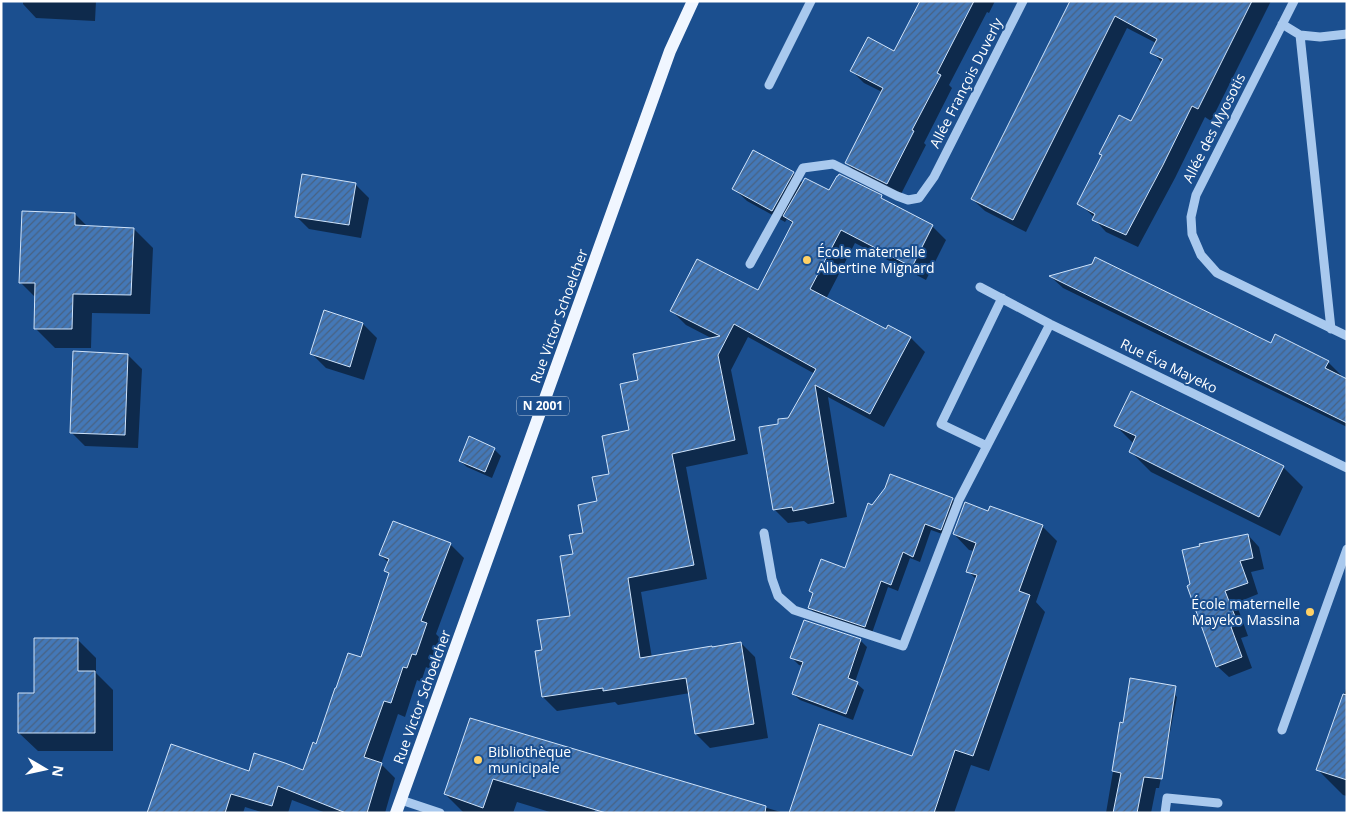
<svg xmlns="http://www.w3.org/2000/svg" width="1348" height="814" font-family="'Open Sans',sans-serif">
<defs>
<pattern id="building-hatch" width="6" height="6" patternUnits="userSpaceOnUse" patternTransform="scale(1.25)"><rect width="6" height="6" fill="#4478b7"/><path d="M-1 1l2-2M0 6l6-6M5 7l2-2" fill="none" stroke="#486282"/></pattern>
</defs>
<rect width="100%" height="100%" fill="#1b4f8f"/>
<path fill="#0007" d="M23,1H96L95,21L36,18L23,4Z
M921,1H995L989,13L987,12L949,85L952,88L924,143L926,145L900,196L859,175L846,163L882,92L864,83L851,70L895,53Z
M1085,1H1271L1211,121L1205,117L1175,178L1138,247L1106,232L1094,219L1095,218L1079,203L1132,123L1162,63L1152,52L1156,43L1127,28L1026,232L985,211L972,199Z
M793,173L803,183L830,192L881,197L889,204L932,226L946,240L926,280L855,243L826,299L886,331L911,338L925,352L884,427L828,397L847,517L808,524L804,521L788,523L774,509L780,425L789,419L815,374L748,337L731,370L748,454L686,467L707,579L641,592L652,658L741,643L755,657L768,738L710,748L696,734L690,693L618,705L615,702L557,711L543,697V651L572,617L574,555L631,431L640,381L713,339L686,325L672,311L758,292L793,224L787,219L785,222L747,201L734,189Z
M356,185L369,198L361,238L309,229L296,216Z
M75,214L88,227L134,229L153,248L150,314L92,313L91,348H55L35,328L36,298L20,282Z
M1051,277L1328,362L1341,375L1339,377L1347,380V427L1063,288Z
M325,311L363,324L377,338L364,380L326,368L312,354Z
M128,355L142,369L138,448L85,446L71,432Z
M1116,426L1283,467L1303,487L1280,536L1151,472L1130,451L1134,444Z
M494,449L501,456L492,478L467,467L460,461Z
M952,499L959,506L948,536L931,530L920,562L910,558L898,591L888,587L872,633L816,614L809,608L814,594L810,591L846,570L872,506Z
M988,513L1042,526L1057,541L1036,602L1045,612L989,771L971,765L954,813H790L913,757L977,580L968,571L975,551L969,550L954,534Z
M1248,535L1259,547L1264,569L1251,572L1258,594L1236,603L1248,636L1241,638L1252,668L1229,677L1217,666L1188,586Z
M450,544L464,558L436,634L440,638L430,669L426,667L421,682L417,680L405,717L398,714L381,764L395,778L385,813H326L292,800L288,813H264L245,807L243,813H149L250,773L304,772L317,745L362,659L390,575L386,571L389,563L380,555Z
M77,639L96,658V673L113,690V751H38L19,733L35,694Z
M860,640L867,647L855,682L864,690L853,720L800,700L793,694L803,666L799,665L792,658Z
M1165,685L1177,697L1159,788H1156L1151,813H1106L1121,724H1124Z
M1347,686V796L1343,795L1318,770Z
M471,720L605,776L594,813H553L517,802L513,813H464L445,794Z
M624,765L784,813H611Z"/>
<path fill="url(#building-hatch)" stroke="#cfe3fa" d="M920,1H974L937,73L941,75L912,130L914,131L887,184L845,163L883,88L850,71L868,37L894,51Z
M1070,1H1252L1198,109L1192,106L1163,165L1126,235L1092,220L1095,214L1077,204L1102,155L1099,154L1119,115L1131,121L1163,59L1150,53L1157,39L1115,16L1013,220L971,199Z
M753,150L794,172L772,211L732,189Z
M302,174L356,183L349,225L295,217Z
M839,174L882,195L881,198L933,225L912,267L841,230L810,289L886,329L888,325L911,337L870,414L815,385L834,503L793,511L792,507L773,510L759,427L778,424V419L788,418L816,369L734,324L718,355L735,440L672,454L694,565L628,578L640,658L712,646V647L741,642L754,724L695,734L686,678L603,691V688L542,697L535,651L542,650L537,620L570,616L560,556L573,554L569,535L583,533L578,505L597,501L592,477L609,474L602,436L629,430L620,384L638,380L633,354L720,336L670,311L697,259L758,290L793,222L783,216L805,178L829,190L837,176H838Z
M22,211L75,213V225L134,228L131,295L73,294L72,329H34L35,283H19Z
M1095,257L1271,343L1275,334L1329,361L1325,368L1347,379V423L1049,276L1092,264Z
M324,310L363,323L350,367L310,354Z
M73,351L128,354L125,435L70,433Z
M1131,391L1284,466L1259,517L1129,452L1136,436L1114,426Z
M469,436L495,448L485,472L459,461Z
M890,474L953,498L941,530L925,524L913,557L903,552L891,585L881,581L865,627L808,608L813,593L809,591L821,559L845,568L868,503L872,505L885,488Z
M965,502L988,511L990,506L1043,525L1019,591L1030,595L973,756L955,750L934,813H789L819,724L912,756L977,575L966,572L976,543L953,534Z
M393,521L451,543L421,621L427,623L416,655L412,654L407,668L403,667L391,703L384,701L364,757L382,763L367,813H346L278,786L272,806L231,794L225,813H147L171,744L249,771L254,753L285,763L303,770L313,742L316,744L335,688H336L348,653L361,657L389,573L384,571L389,559L379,555Z
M1248,534L1253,558L1240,561L1248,583L1225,591L1238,624L1231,627L1242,657L1216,667L1187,586L1190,584L1182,550L1200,546L1199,544Z
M804,620L861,639L848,678L858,682L846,714L792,694L803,662L790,658Z
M34,638H78V671H95V733H18V693H34Z
M1130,678L1176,686L1162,779L1144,777L1137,813H1113L1121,773L1112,771L1120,722L1123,723Z
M1343,694L1347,695V780L1316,770Z
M470,718L766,806L765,813H606L493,779L483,808L444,794Z"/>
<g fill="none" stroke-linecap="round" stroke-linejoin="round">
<path stroke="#a9c9ee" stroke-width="9" d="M1294,1L1196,195L1191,217L1192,234L1201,255L1217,273L1347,336
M1282,24L1300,35L1320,37L1347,34
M1300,35L1331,329
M769,85L811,1
M750,264L803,168L833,164L897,196L908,200L919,198L934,177L1023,1
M980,287L1050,324L1347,468
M987,446L941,424L1002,298
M764,533L772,579L778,596L794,610L903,646L959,500L1050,324
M1282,730L1347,549
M401,800L440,813
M1165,813L1167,798L1218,803"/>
<path stroke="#f0f6ff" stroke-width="12" d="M396,813L670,51L693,1"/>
</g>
<g fill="#ffd166" stroke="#1b4f8f" stroke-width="2">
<circle cx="807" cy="260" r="5"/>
<circle cx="1310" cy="612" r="5"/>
<circle cx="478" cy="760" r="5"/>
</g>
<g text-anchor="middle" stroke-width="4" stroke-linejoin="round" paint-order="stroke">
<rect fill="#1b4f8f" stroke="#bbcadd" stroke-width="1" x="517" y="396.5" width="52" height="19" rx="4"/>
<g font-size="12" font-weight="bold" fill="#fff">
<text x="543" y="410">N 2001</text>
</g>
<g font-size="14" fill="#fff" stroke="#1b4f8f">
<text transform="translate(966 83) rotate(-63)" y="5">Allée François Duverly</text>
<text transform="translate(1214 128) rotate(-63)" y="5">Allée des Myosotis</text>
<text transform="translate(559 316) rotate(-70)" y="5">Rue Victor Schoelcher</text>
<text transform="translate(1169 366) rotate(26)" y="5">Rue Éva Mayeko</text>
<text transform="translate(422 697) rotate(-70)" y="5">Rue Victor Schoelcher</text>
</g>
<g font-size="14" fill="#fff" stroke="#1b4f8f" text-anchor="start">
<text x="817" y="257">École maternelle<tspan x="817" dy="16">Albertine Mignard</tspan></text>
<text x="1300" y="609" text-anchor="end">École maternelle<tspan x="1300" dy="16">Mayeko Massina</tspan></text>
<text x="488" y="757">Bibliothèque<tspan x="488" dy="16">municipale</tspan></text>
</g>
</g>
<rect width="1348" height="814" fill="none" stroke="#ffffff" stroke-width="5"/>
<g transform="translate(45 769) rotate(99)" stroke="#1b4f8f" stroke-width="4" paint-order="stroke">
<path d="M0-4L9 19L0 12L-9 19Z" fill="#ffffff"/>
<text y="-8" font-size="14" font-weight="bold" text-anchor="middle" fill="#ffffff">N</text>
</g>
</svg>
